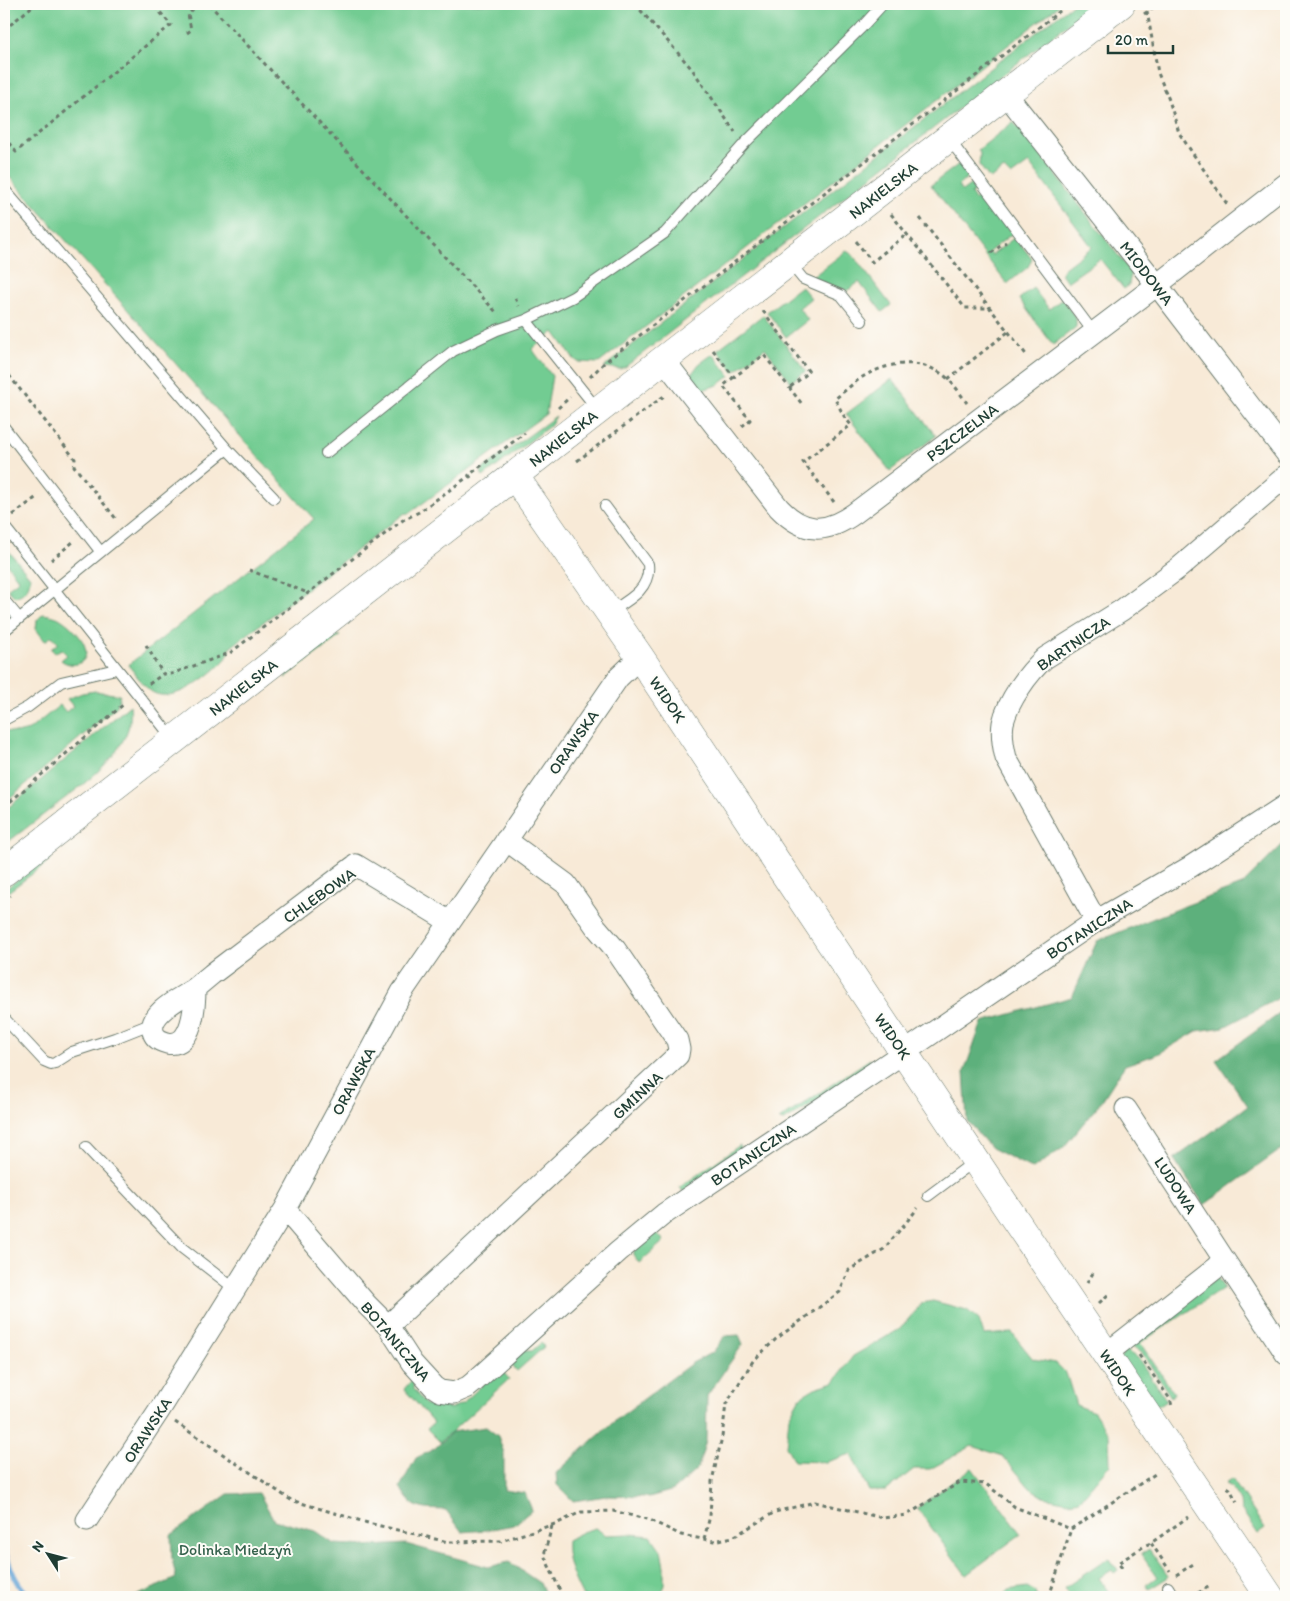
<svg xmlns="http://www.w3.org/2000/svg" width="1290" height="1601" font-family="Itim,sans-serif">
<rect width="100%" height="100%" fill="#fdfcf7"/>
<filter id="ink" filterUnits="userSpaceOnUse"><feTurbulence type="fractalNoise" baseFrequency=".02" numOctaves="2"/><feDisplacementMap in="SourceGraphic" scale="10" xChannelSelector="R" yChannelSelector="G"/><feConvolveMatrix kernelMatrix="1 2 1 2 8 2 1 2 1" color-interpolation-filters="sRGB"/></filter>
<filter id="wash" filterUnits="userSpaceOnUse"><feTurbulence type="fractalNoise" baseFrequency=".0096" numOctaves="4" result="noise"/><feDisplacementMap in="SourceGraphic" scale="20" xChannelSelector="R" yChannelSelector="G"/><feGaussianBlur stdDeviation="1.12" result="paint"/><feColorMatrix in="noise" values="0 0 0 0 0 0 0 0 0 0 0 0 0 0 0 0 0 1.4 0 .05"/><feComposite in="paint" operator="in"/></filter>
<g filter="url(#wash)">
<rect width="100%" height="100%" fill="#f8ead7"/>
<path fill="#72cc92" stroke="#488463" d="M4,4H1061L599,363L578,362L573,358L554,332L532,349L552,376L546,414L408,514L405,513L231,647C229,652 227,658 224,661C210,676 173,705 152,692C143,686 135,673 128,665L314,519L4,171Z
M1073,4H1094L625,367L620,369L604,367Z
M1013,122L1023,132L1131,272L1129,285L1124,289L1100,259L1067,282L1061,273L1063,269L1092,247L1029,163L1011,176L1004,169L990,179L979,165L980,153L978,150Z
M959,164L969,176L958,186L962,191L974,182L978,188L971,194L975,200L983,194L1013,233L989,252L992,255L1015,237L1032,259L1028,267L1007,284L931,185Z
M846,251L852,254L891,305L882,312L859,282L847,291L811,278Z
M801,286L811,298L799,308L808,320L786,337L767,312Z
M1033,288L1049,309L1062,299L1076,318V327L1053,345L1019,299Z
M763,315L806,371L791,382L765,348L734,372L717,350Z
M713,354L730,376L718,385L702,390L690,376L699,364Z
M892,379L936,436L890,471L846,414Z
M556,416L551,425L483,477L481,472L484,468Z
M4,545L30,577C30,588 24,594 15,597L7,589L19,580L4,560Z
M43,614C50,615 57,616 62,620C70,625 83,638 85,647C90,664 72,669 61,660L67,655L61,649L55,653L51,649L58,643L52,636L45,641L36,629L37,620Z
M333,635L340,636L285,678L287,671Z
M95,691L120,695L117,706L4,803V731L17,733L29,730L60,705L66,712L73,706L67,699L82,693Z
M130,705C137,748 85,783 56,805C38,819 21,832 4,845V811Z
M47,857L52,859L4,895V890Z
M870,1059L871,1068L784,1121L779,1120Z
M740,1145V1153L683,1192L680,1187Z
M656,1232L664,1241L639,1263L634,1257V1249Z
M1217,1277L1224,1288L1140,1343L1174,1393L1171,1397L1142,1353L1128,1345Z
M933,1301L967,1310L979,1320L984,1335L1012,1333L1033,1359L1056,1363L1066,1373L1076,1405L1094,1412L1109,1435L1110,1464L1080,1500L1069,1502L1044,1497L1030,1488L1003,1456L972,1446L930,1469H914L886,1491H869L851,1454L826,1462L794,1461L786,1446L789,1417L800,1397L815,1388L834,1382L853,1356L900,1329L922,1303Z
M541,1343L544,1347L517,1371L511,1365V1360L522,1351H532Z
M1124,1350L1138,1358L1167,1401L1161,1405L1153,1404L1121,1358Z
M497,1371L503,1372L509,1379L440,1442L427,1429L434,1423L404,1389L414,1378L413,1389L426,1405L438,1404L450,1409L463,1403Z
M972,1468L1021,1534L966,1575L917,1508Z
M1232,1479L1265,1529L1258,1534L1241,1509L1240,1501L1231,1487L1225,1484Z
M595,1528L606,1535L630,1534L651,1536L661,1550L664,1567V1588L657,1597H583C574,1579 565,1561 567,1540L582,1532Z
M1149,1549L1168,1576L1167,1578L1149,1589L1146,1585L1157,1577L1141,1554Z
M1109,1558L1118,1570L1114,1573L1112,1570L1099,1578L1112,1597H1070L1064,1588Z
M1027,1587L1036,1592L1037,1597H1003L1008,1590Z"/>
<path fill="#5db07c" stroke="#3e7658" d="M1286,841V993L1277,999L1224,1027L1197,1031L1158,1054L1125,1065L1101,1102L1063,1148L1033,1169L991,1148L967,1121L964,1072L982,1022L1072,997L1097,941L1187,905L1242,885Z
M1286,1009V1146L1204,1205L1174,1159L1248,1106L1216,1060Z
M739,1335L743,1344L707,1396L706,1440L698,1468L674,1490L649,1497L606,1496L573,1501L557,1485L556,1473L617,1419L692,1363L713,1352L725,1336Z
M486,1427L498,1436L504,1453V1490L525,1493L532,1510L514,1525L487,1530L462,1532L446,1510C421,1509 413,1511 400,1487L416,1458L434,1449L452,1432Z
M259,1493L274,1520L315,1531L334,1544L370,1546L406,1544L488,1567L509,1562L541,1584L546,1597H134L176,1578L172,1559L171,1535L228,1494Z"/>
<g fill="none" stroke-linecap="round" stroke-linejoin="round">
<path stroke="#63a4d6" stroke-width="6" d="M4,1550C10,1567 16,1588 32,1597"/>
</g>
</g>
<g filter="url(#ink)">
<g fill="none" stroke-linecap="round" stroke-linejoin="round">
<defs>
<path id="lane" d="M949,139L1094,333
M4,189L227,449L274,498
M790,263L803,279L841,295L862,321
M526,320L598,410
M4,427L100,551
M326,453L453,351L497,330L526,320L573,297L665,233L744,144L860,29L883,4
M605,506L648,564C651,589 629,600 610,612
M4,526L173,739
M4,600L19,618
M4,631L227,449
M4,720L28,707L61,682L116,669
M4,1018L44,1061L51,1064L55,1063L72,1052L115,1038L153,1023
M86,1147L182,1248L235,1289
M928,1196L975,1161
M1168,1587L1174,1597"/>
<path id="street" d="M1006,94L1157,285L1286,453
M664,360L779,508C804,534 826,534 855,513L1157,285L1286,184
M1096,921L1006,758C1003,746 1001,735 1003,723C1008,701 1028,673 1045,658L1122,610L1180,567L1286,476
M195,988C195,1005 193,1049 167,1043C160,1041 154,1038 153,1031C149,1012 181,998 194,989C200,984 206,979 212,974L356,865L450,922
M285,1209L367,1305L388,1326L412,1363L434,1387L440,1391L454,1393L468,1387L474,1382L618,1252L664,1214L893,1060L1096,921L1190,867L1286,805
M1225,1261L1286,1354
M388,1326L678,1055L679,1049L677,1040L615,949L596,927L566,884L506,840
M1106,1354L1225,1261L1126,1109
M87,1520L159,1411L285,1209L402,992L618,678L640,657"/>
<path id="secondary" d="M514,475L640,657L1014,1218L1270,1597
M4,872L1121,4"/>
</defs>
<use href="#lane" stroke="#6b7a6d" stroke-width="12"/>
<use href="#street" stroke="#6b7a6d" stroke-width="23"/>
<use href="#secondary" stroke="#6b7a6d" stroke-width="29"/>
<path stroke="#6b7a6d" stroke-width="3" stroke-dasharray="4 4" stroke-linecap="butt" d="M209,4L498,314
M635,4L692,69L735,132
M1147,11L1158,73L1169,100L1179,133L1227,204
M1144,14L1158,4
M4,30L35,4
M187,33L191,30L188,14L199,4
M4,137L16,152L171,25L153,4
M891,214L965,308H989
M920,218L1028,357
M856,241L872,262L907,234
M991,253L1006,242
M515,298L519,306
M763,311L809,372L789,388
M713,350L734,377L764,355L802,404
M4,369L75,459L74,466L117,520
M590,377L604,363L1069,4
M734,377L723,386L750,420L741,427
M948,379L1008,332
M558,408L570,397
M577,461L664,396
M471,478L469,475L525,433
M834,502L803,462L851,425L844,416L835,399C845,391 855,381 866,375C892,361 924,358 947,378C955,385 961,395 967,403
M13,515L38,496
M51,560L73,542
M249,570L308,593
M146,645L163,674
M149,684L163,674H171L230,653L403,520L419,512L469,476
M4,807L125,703
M4,901L11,896
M1087,1283L1093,1273
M1099,1303L1110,1293
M1139,1355L1170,1399L1172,1406
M175,1422L291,1500L368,1523L448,1542L501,1541L558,1523L581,1512L613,1511L650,1520L681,1535L714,1541L733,1537L775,1512L815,1502L883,1518L907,1515L960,1482L986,1484L1015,1507L1071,1529L1158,1472
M1227,1487L1230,1489L1237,1502
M552,1526L544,1555L563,1597
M704,1539L710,1516L712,1481L722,1437L726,1404L753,1361L776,1339L840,1292L849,1270L884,1249L918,1208
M1151,1543L1170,1571
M1122,1568L1118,1563L1146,1545L1151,1543L1188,1517
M1176,1575L1195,1563
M1049,1597L1071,1529
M1191,1597L1210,1586"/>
<use href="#lane" stroke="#fff" stroke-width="10"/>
<use href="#street" stroke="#fff" stroke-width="21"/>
<use href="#secondary" stroke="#fff" stroke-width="28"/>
</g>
</g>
<g text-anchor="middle" stroke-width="4" stroke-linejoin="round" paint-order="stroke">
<g font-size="16" fill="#1f3d34" stroke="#fdfcf7">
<text transform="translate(883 190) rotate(-38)" y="6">NAKIELSKA</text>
<text transform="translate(1147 273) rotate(52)" y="6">MIODOWA</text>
<text transform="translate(962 432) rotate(-37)" y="6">PSZCZELNA</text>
<text transform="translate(563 438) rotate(-38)" y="6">NAKIELSKA</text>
<text transform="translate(1073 643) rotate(-34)" y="6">BARTNICZA</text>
<text transform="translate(243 687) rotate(-38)" y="6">NAKIELSKA</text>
<text transform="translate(668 699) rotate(56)" y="6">WIDOK</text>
<text transform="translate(573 742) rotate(-55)" y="6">ORAWSKA</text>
<text transform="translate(319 895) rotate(-35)" y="6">CHLEBOWA</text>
<text transform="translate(1089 928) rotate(-33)" y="6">BOTANICZNA</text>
<text transform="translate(893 1036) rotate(56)" y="6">WIDOK</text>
<text transform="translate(353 1081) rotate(-62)" y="6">ORAWSKA</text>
<text transform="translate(637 1095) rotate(-43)" y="6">GMINNA</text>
<text transform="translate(753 1154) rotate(-34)" y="6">BOTANICZNA</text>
<text transform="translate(1176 1185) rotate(57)" y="6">LUDOWA</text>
<text transform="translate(396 1341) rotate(50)" y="6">BOTANICZNA</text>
<text transform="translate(1118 1372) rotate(56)" y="6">WIDOK</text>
<text transform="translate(147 1430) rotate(-57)" y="6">ORAWSKA</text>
</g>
<g font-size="16" fill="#34614c" stroke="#fdfcf7">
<text x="235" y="1555">Dolinka Miedzyń</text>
</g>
</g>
<rect width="1290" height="1601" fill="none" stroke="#fdfcf7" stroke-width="20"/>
<g transform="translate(48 1554) rotate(306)" stroke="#fdfcf7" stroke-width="4" paint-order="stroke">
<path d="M0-4L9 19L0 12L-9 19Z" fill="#1f3d34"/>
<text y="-8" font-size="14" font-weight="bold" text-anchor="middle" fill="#1f3d34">N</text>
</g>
<path d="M1108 45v8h65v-8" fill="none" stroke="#1f3d34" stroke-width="2.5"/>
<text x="1115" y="45" font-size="15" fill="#1f3d34" stroke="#fdfcf7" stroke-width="4" paint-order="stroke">20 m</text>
</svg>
